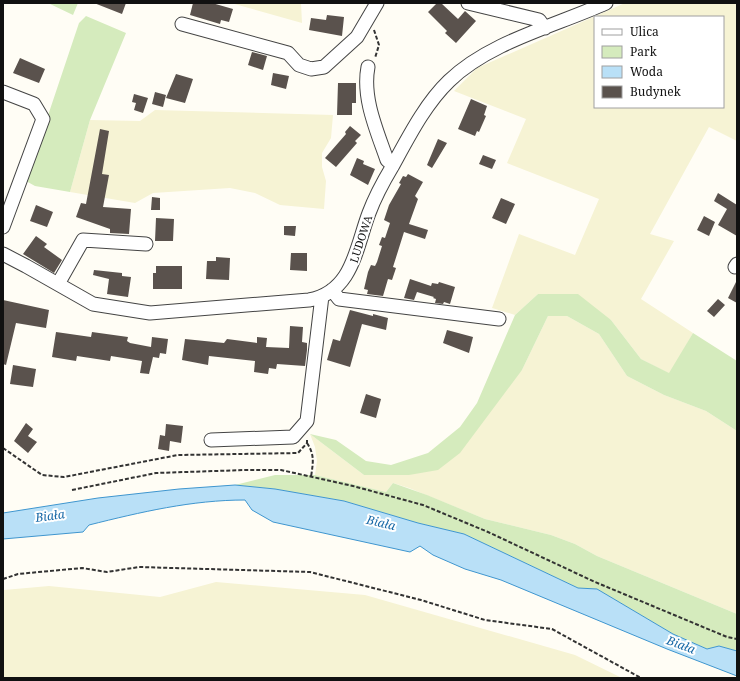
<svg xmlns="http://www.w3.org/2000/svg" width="740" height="681" font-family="'Noto Serif',serif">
<rect width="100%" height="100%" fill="#fffdf5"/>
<path fill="#f6f3d4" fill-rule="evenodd" d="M231,3H301L302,23Z
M625,3H737V141L709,127L650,234L674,241L641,299L693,333L670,374L641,359L611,320L538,294L515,315L492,308L519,234L575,255L599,199L507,163L526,119L454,91L477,68ZM595,17H723V107H595Z
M155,110L333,115L331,138L322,153V167L326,181L324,209L280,205L255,193L230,188L153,193L135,203L70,192L90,120L140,121Z
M548,316H567L599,334L627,376L664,395L706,411L737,431V614L597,556L575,544L551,535L485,519L409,488L393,483L386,492L315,475L317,461L315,447L310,434L364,475H409L522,370Z
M216,582L365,595L575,655L622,678H3V592L4,590L49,586L160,597Z"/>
<path fill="#d5ebbd" d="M48,3H78L73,15Z
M86,16L126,33L90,120L70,192L35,186L26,181L79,23Z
M538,294H578L611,320L641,359L669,373L693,333L737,361V431L706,411L664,395L627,376L599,334L567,316H548L522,370L460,453L438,470L409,475H364L310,434L336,440L366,461L391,465L428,453L460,427L477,403L515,315Z
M275,475H315L386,492L393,483L427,495L485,519L551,535L575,544L597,556L737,614V651L719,646L707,649L673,634L597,589L578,588L464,534L418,523L344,501L275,489L235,485Z"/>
<path fill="#b9e0f7" stroke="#3f96cf" d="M235,485L275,489L344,501L418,523L464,534L578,588L597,589L673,634L707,649L719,646L737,651V676L667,649L501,580L465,569L433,555L420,546L410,552L273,522L252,510L245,500C192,500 141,512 89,525L83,532L3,539V513L98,498L179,489Z"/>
<path fill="#5a524d" d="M94,3H126L122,14Z
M193,3H212L233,9L229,22L221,20L220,24L190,15Z
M437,3H441L458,19L465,11L476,21L456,43L445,33L447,31L428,12Z
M327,15L344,17L342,36L309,30L311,18L326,20Z
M252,52L267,56L263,70L248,65Z
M20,58L45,69L39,83L13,73Z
M273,73L289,76L286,89L271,85Z
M176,74L193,79L185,103L166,98Z
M338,83H356V103H352V115H337Z
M155,92L166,95L163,107L152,104Z
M134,94L148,98L143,113L134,110L136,103L132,102Z
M471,99L487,106L484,115L486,116L479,132L477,131L475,136L458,129Z
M350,126L361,135L355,141L357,143L336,167L325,158L346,134L345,132Z
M100,129L109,131L102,174L109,175L103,207L131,209L129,234L110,233V229L76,217L81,203L86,204Z
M438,139L447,143L432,168L427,165Z
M483,155L496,160L492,169L479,164Z
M357,158L364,161L363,164L375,169L368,185L350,175Z
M408,174L423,182L415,196L418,199L409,224L428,230L425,239L404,232L393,267L396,268L392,280L388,279L383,296L367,294L368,290L364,289L368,272L371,265L375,266L377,262L382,246L379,245L382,237L385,238L390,223L384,220L389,205L401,184L399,183L403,176L406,177Z
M718,193L737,205V236L718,225L727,209L714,201Z
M152,197L160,198V210H151Z
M501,198L515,204L506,224L492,218Z
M36,205L53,212L47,227L30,221Z
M704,216L715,222L709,236L697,230Z
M156,218L174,219L173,241H155Z
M284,226H296L295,236L284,235Z
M36,236L47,244L44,247L62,260L54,273L23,254Z
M291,253H307V271L290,270Z
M216,257L230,258L229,280L206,279L207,261H216Z
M156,266H182V289H153V273H156Z
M94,270L122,273V276L131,277L128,297L107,294L109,279L93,275Z
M410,279L431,286L432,283L438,284L439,282L455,287L450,304L444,302L443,304L435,303L436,299L433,298L434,297L417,292L414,300L404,298Z
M737,280V303L728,298Z
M718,299L725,305L714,317L707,311Z
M3,300L49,310L46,328L16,323L6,365L3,364Z
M350,310L373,316V314L388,318L386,330L362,324L350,367L327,360L333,339L340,341Z
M290,326L303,327L302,342L307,343V350L305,366L277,364L276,369L269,368L268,374L254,372L255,361L209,356L208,365L182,360L185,339L224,343L227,339L257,343V337L267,338L266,347L289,348Z
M447,330L473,337L469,353L443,343Z
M56,332L91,337L92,332L128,337L127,341L130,343L151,347L152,337L168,339L166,354L160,353L159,358L153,357L149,374L140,373L142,361L111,356L110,361L77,356L76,361L52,357Z
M13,365L36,369L33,387L10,384Z
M366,394L381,399L376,418L360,413Z
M26,423L33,429L28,436L37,442L28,453L14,441Z
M166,424L183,426L181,443L170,441L169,451L158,449L160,435L165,436Z"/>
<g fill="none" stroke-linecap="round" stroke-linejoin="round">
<defs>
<path id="minor" d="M468,3L539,20L545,28
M182,24L288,53L299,65L311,69L324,67L357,37L377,3
M368,67C362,98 377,131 387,160L393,165
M3,92L34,104L43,119L3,227
M3,254L26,266L93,304L150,313L309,300C353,292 356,247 369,213C375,197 383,182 392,167C408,138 425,104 449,81C489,42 555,26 606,3
M735,267L737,264
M58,284L83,240L146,244
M332,290L339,299L499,319
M211,440L293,437L307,421L322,296"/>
</defs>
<use href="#minor" stroke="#444" stroke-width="15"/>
<path stroke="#333" stroke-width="2" stroke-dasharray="4 2" stroke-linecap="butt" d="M374,30L379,45L375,58
M307,443C315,455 313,463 311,477
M3,448L42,475L64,477L178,455L298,453L307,443V439
M72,490L156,473L245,470H281L353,486L423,505L488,532L595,582L727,637L737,639
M3,579L18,574L82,568L107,572L139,567L310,572L421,600L485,620L552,629L641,678"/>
<use href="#minor" stroke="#fff" stroke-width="13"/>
</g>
<g text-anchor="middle" stroke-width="4" stroke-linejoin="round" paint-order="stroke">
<g font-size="11" fill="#111" stroke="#fff">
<text transform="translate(361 239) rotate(-72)" y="4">LUDOWA</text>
</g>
<g font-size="12" font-style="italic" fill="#1768a6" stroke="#fff">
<text transform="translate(50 516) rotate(-8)" y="4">Biała</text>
<text transform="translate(381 523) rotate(13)" y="4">Biała</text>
<text transform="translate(681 645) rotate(20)" y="4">Biała</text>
</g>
</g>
<rect width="740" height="681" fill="none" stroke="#111111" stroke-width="8"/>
<rect x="594" y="16" width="130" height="92" fill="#ffffff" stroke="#a0a0a0"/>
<rect x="602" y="29" width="20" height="6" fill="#ffffff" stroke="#a0a0a0"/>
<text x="630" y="36" font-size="12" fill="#111111">Ulica</text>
<rect x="602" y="46" width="20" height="12" fill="#d5ebbd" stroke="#a0a0a0"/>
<text x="630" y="56" font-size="12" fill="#111111">Park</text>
<rect x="602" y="66" width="20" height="12" fill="#b9e0f7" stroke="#a0a0a0"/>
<text x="630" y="76" font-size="12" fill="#111111">Woda</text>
<rect x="602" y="86" width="20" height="12" fill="#5a524d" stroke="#a0a0a0"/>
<text x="630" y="96" font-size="12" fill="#111111">Budynek</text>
</svg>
